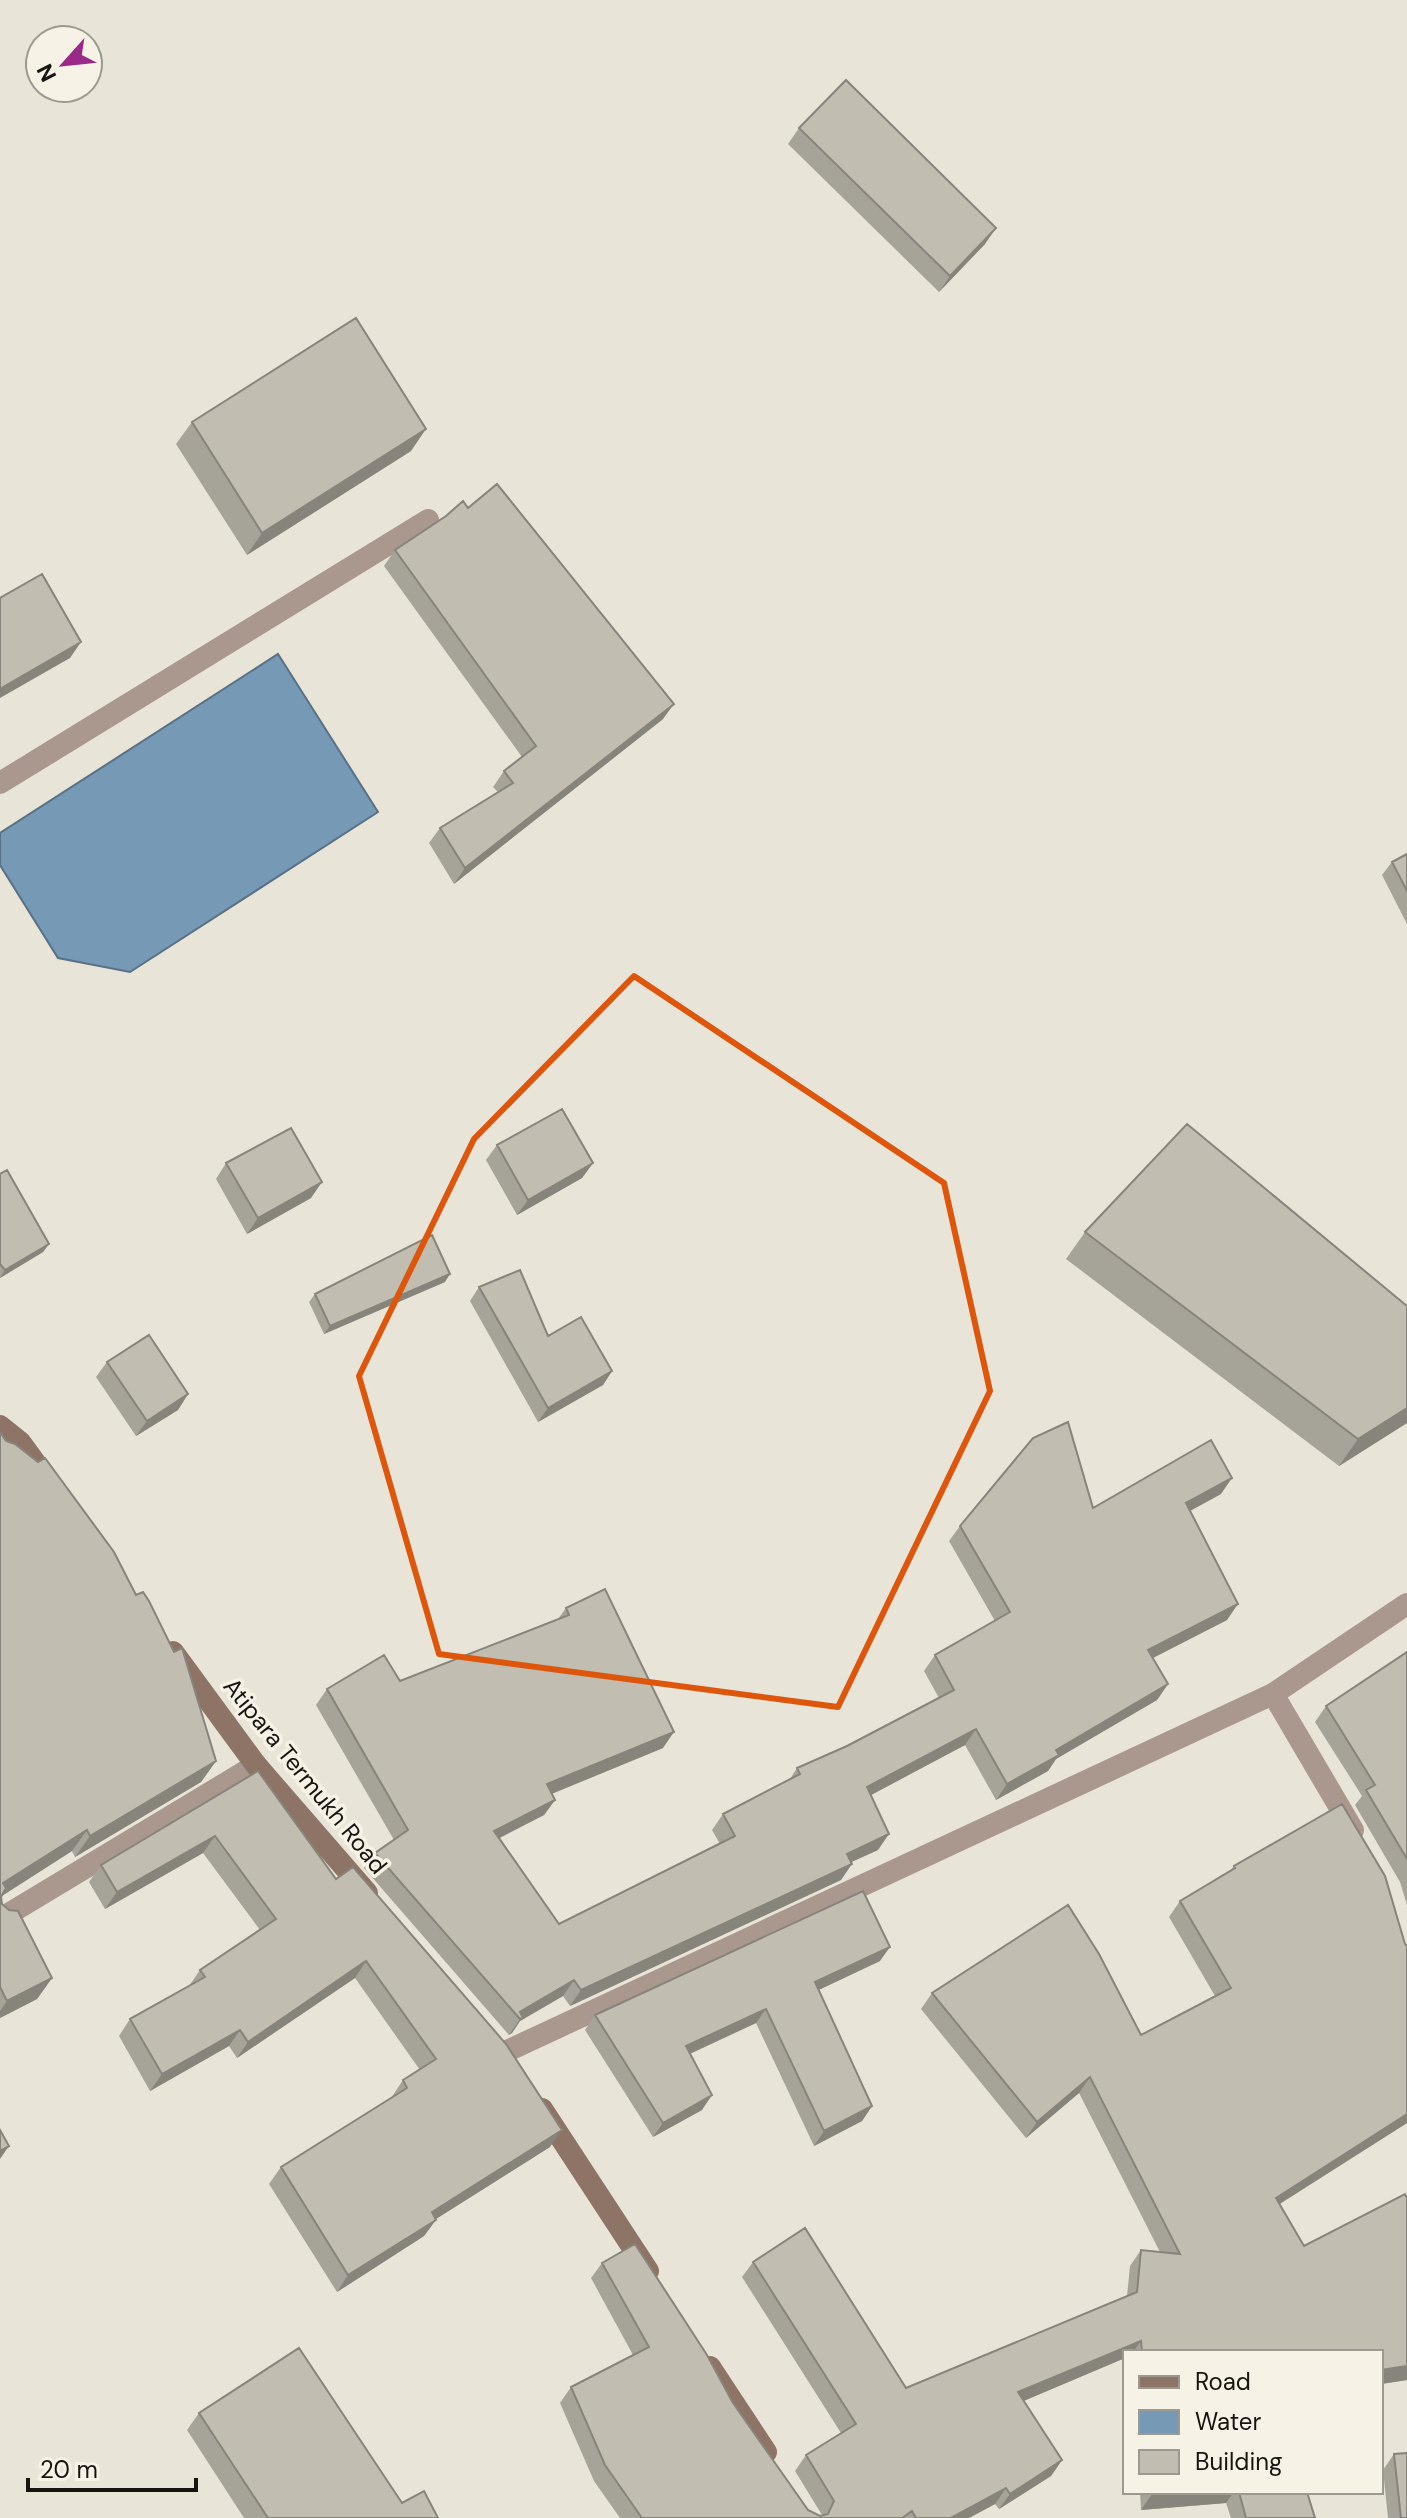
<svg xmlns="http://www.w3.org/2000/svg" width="1407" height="2518" font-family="'DM Sans',sans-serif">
<rect width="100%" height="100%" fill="#e8e5d8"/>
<path fill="#7699b5" stroke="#597184" stroke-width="2" d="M278,654L378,812L130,972L58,958L0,865V833Z"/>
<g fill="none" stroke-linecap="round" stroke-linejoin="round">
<path stroke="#aa988f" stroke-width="22" d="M0,783L428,520
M1273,1694L1353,1830
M0,1919L256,1765
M505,2052L1273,1694L1407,1604"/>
<path stroke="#8d7466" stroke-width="22" d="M0,1426L20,1442L47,1479
M173,1652L256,1765L367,1893
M542,2109L648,2271
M710,2367L766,2452"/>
</g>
<path fill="#a6a398" d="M799,128L985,244L939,292L788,144Z
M192,422L411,451L247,555L176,444Z
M468,508L663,719L454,884L429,843L440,828L498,792L493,787L504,771L522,757L384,566L395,550Z
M1407,854V924L1382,875L1392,862Z
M497,1145L593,1163L582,1178L517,1215L486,1160Z
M226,1163L311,1198L247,1234L216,1179Z
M0,1174L49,1244L43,1252L0,1278Z
M1085,1232L1407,1306V1423L1339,1466L1066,1259Z
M445,1282L324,1334L309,1302L315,1294Z
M479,1287L548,1336L612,1371L603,1385L538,1422L470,1301Z
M107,1362L188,1394L178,1410L136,1436L96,1377Z
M0,1432L216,1761L201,1782L75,1857L72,1851L2,1896L1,1897L2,1904L52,1978L37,1999L0,2018Z
M1221,1494L1190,1511L1227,1620L1153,1658L1168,1684L1157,1700L1056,1759L1048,1771L996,1800L965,1745L871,1795L878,1850L851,1862L841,1880L570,2006L563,1996L520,2021L512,2033L509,2035L364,1868L375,1853L394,1840L316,1705L327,1689L400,1681L558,1619L566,1608L663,1748L552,1794L555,1800L544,1815L500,1838L559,1924L720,1844L712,1830L723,1814L790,1779L797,1768L847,1746L939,1698L924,1671L935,1655L995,1621L949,1541L960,1526L1093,1508Z
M1407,1652V1905L1400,1882L1355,1805L1362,1796L1315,1722L1326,1706Z
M258,1771L336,1879L550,2147L436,2219L424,2236L337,2292L269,2184L281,2167L391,2098L403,2080L420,2070L355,1978L237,2058L229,2046L150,2091L119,2036L130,2019L189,1986L200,1970L260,1930L203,1853L105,1909L89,1882L101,1865Z
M1234,1866L1407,1946V2123L1280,2204L1304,2246L1407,2198V2380L1381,2384V2352H1125V2358L1023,2401L1062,2460L1051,2476L999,2509L995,2504L969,2518H620L594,2481L560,2403L571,2387L633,2355L591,2278L602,2263L733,2403L808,2510L820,2516L822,2515L795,2471L806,2455L841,2433L742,2277L753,2262L906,2388L1127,2296L1130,2266L1141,2250L1160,2252L1079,2093L1026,2138L921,2009L932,1993L1141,2035L1215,1996L1169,1917L1180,1901L1231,1870Z
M880,1961L818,1990L872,2106L862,2121L814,2146L756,2023L690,2054L702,2110L653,2137L585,2030L595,2015Z
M199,2413L402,2503L438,2518H244L187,2430Z
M1394,2454L1407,2518H1388L1383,2470Z
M1140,2492H1307L1315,2518H1231L1226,2503L1141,2510Z"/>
<path fill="#87847c" d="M996,228L985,244L939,292L950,276Z
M426,429L411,451L247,555L262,533Z
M81,642L70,658L0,698V689Z
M674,704L663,719L454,884L465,868Z
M593,1163L582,1178L517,1215L528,1200Z
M322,1182L311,1198L247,1234L258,1218Z
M49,1244L43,1252L0,1278L5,1270Z
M450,1274L445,1282L324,1334L330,1326Z
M612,1371L603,1385L538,1422L548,1408Z
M188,1394L178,1410L136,1436L147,1421Z
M1407,1408V1423L1339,1466L1358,1439Z
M1232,1478L1221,1494L1175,1519L1186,1503Z
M1238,1604L1227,1620L1137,1666L1148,1650Z
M1168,1684L1157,1700L1056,1759L1048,1771L996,1800L1007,1784L1056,1750Z
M976,1729L965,1745L856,1803L867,1787Z
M674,1732L663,1748L536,1800L547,1784Z
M216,1761L201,1782L75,1857L90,1836Z
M555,1800L544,1815L483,1846L494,1831Z
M87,1830L72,1851L0,1897L3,1883Z
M889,1834L878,1850L836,1869L847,1854Z
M215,1836L203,1853L105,1909L117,1892Z
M852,1864L841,1880L570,2006L581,1990Z
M890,1947L880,1961L804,1997L815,1982Z
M366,1961L355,1978L237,2058L248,2042Z
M52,1978L37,1999L0,2018V2011L7,2001Z
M574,1980L563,1996L520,2021L512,2033L509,2035L520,2019V2012Z
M766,2009L756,2023L676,2060L686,2046Z
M240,2030L229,2046L150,2091L162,2074Z
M1090,2077L1079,2093L1026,2138L1037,2122Z
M712,2095L702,2110L653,2137L663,2123Z
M872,2106L862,2121L814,2146L824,2131Z
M1407,2114V2123L1265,2213L1276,2198Z
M562,2130L550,2147L420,2229L432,2212Z
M9,2146L0,2159V2151Z
M436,2220L424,2236L337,2292L348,2275Z
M1141,2341L1133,2352H1125V2358L1007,2408L1018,2392Z
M1407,2366V2380L1381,2384V2370Z
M1062,2460L1051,2476L999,2509L1010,2494Z
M1006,2488L995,2504L969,2518H951Z
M1179,2492H1234L1226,2503L1141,2510L1152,2494Z"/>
<path fill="#c1bdb1" stroke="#87847c" stroke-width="2" d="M846,80L996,228L950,276L799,128Z
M356,318L426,429L262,533L192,422Z
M497,484L674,704L465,868L440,828L513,783L504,771L536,746L395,550L446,516L463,501L468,508Z
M42,574L81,642L0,689V598Z
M1407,854V891L1392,862Z
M562,1109L593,1163L528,1200L497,1145Z
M1187,1124L1407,1306V1408L1358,1439L1085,1232Z
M291,1128L322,1182L258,1218L226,1163Z
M7,1170L49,1244L5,1270L0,1264V1174Z
M432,1235L450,1274L330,1326L315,1294Z
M520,1270L548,1336L581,1317L612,1371L548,1408L479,1287Z
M149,1335L188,1394L147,1421L107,1362Z
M1068,1422L1093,1508L1211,1440L1232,1478L1186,1503L1238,1604L1148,1650L1168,1684L1056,1750L1059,1755L1007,1784L976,1729L867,1787L889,1834L847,1854L852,1864L581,1990L574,1980L520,2012L523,2018L520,2019L375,1853L408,1830L327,1689L384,1655L400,1681L569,1615L566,1608L605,1589L674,1732L547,1784L555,1800L494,1831L559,1924L735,1836L723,1814L800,1774L797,1768L847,1746L954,1690L935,1655L1010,1612L960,1526L1033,1438Z
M0,1432L6,1441L15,1444L38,1462L45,1458L114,1552L136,1595L143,1592L149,1601L174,1652L182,1648L216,1761L90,1836L87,1830L3,1883L6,1888L1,1897L2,1904L9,1910L18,1911L52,1978L7,2001L0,1987Z
M1407,1652V1859L1366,1790L1375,1785L1326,1706Z
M258,1771L336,1879L353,1867L506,2044L562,2130L432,2212L436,2220L348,2275L281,2167L407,2088L403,2080L436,2059L366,1961L248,2042L240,2030L162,2074L130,2019L205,1977L200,1970L276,1919L215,1836L117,1892L101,1865Z
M1342,1804L1385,1876L1405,1944L1407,1946V2114L1276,2198L1304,2246L1405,2194L1407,2198V2366L1381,2370V2352H1142L1141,2341L1018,2392L1062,2460L1010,2494L1006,2488L951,2518H916L912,2511L902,2518H642L605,2465L571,2387L649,2347L602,2263L635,2244L707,2355L733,2403L808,2510L820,2516L828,2514L834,2501L806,2455L856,2424L753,2262L805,2228L906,2388L1137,2292L1141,2250L1180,2254L1090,2077L1037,2122L932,1993L1068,1905L1099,1954L1141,2035L1231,1988L1180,1901L1235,1868L1234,1866Z
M863,1891L890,1947L815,1982L872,2106L824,2131L766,2009L686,2046L712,2095L663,2123L595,2015Z
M0,2130L9,2146L0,2151Z
M299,2348L402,2503L424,2491L438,2518H268L199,2413Z
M1407,2453V2518H1401L1394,2454Z
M1152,2492H1179L1152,2494Z
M1239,2492H1307L1315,2518H1246Z"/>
<path fill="none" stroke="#dd560c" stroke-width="6" stroke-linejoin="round" d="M634,976L944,1183L990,1391L838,1707L439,1654L359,1376L474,1139Z"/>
<g text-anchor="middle" stroke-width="7" stroke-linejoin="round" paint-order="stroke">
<g font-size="24" fill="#151410" stroke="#f6f2e5">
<text transform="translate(305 1776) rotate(51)" y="8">Atipara Termukh Road</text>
</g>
</g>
<rect x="1123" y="2350" width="260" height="144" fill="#f6f2e5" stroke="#9c9990" stroke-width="2"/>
<rect x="1139" y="2376" width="40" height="12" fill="#8d7466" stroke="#9c9990" stroke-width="2"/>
<text x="1195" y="2390" font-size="24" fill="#151410">Road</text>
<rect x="1139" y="2410" width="40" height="24" fill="#7699b5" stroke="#9c9990" stroke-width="2"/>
<text x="1195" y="2430" font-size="24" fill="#151410">Water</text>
<rect x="1139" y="2450" width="40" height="24" fill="#c1bdb1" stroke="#9c9990" stroke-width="2"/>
<text x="1195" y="2470" font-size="24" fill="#151410">Building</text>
<g transform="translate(64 64) rotate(243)"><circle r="38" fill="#f6f2e5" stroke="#9c9990" stroke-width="2"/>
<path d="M0-6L14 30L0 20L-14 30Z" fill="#9a2987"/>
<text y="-12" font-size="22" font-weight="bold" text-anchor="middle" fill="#151410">N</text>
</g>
<path d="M28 2478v12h168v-12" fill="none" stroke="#151410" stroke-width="4"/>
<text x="40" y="2478" font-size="24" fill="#151410" stroke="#f6f2e5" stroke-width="6" paint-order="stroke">20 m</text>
</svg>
